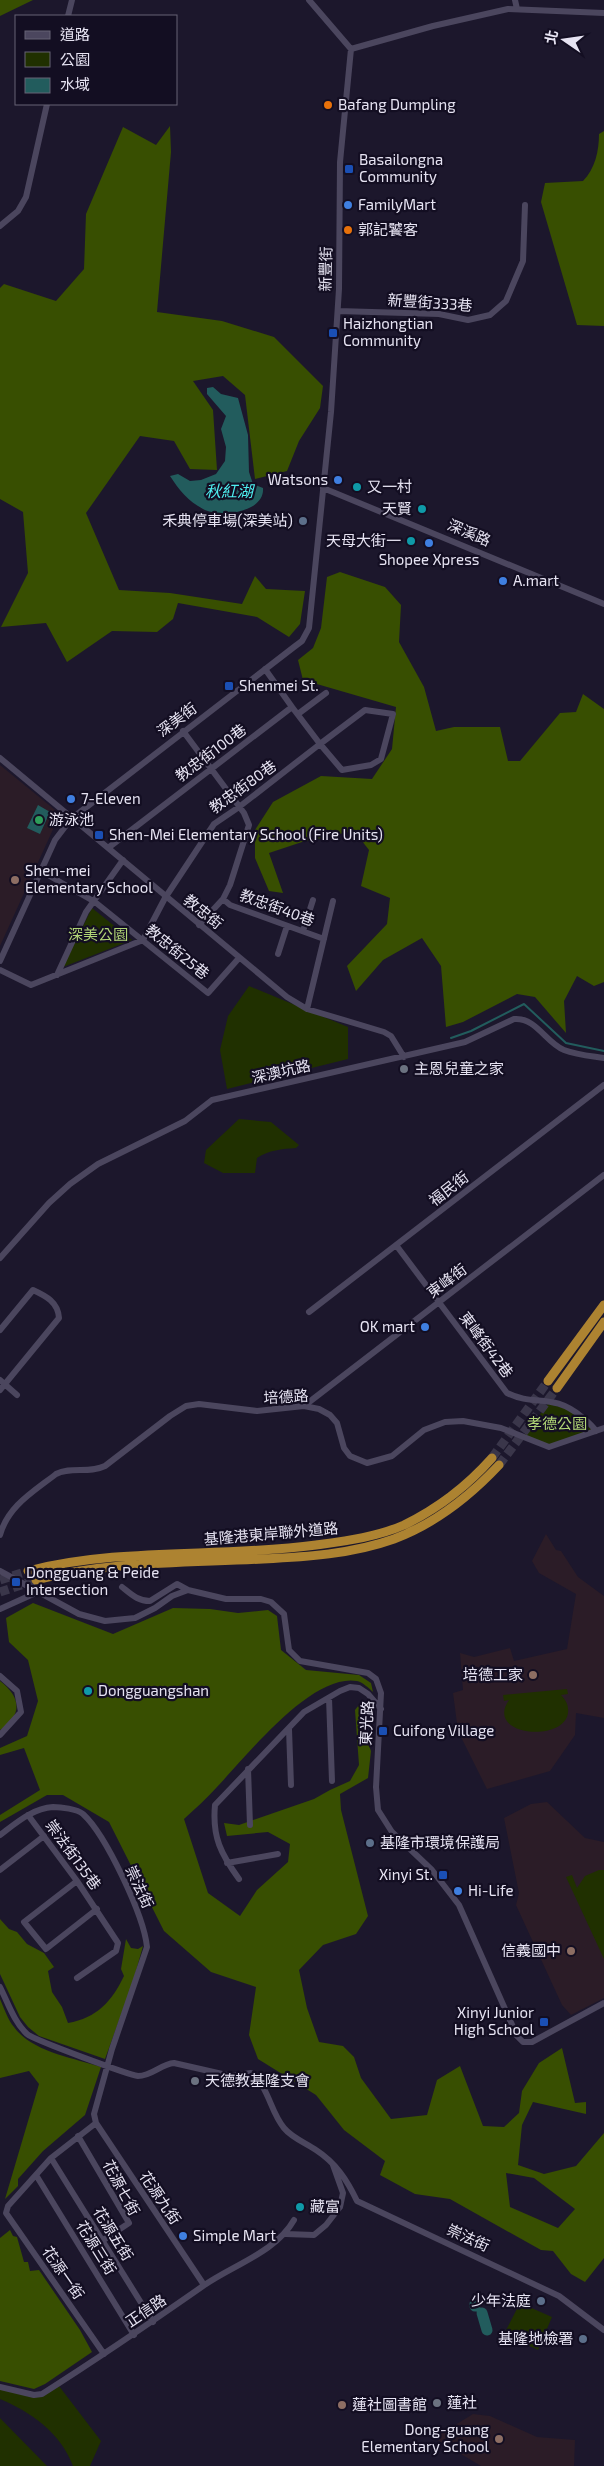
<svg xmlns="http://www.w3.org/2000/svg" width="604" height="2466" font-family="'Exo 2','Noto Sans TC',sans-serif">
<rect width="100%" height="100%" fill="#1c172c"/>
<path fill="#2b1c27" d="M0,765L60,814L0,946Z
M546,1534L556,1550L561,1551L578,1577L604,1596V1718L576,1713L575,1735L550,1771L487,1789L458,1731L453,1693L463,1690L460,1653L474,1657L510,1648L514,1661L567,1649L576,1594L539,1573L532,1561Z
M547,1802L585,1838L604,1842V1998L571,2015L562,2005L516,1905L519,1893L504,1818L531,1804Z
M473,2414L490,2416L537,2437L575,2440L574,2466H481L434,2438Z"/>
<path fill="#203000" d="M92,908L132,940L63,967Z
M249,986L348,1027V1059L227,1089L220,1050L228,1016Z
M239,1119L271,1122L299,1145L296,1148C282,1149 269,1150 257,1158L255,1173H223L204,1163L206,1150Z
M548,1404L569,1409L593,1430L550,1445L524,1435Z
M567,1689L568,1694L561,1695C566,1700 569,1706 568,1713C564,1743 484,1736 509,1700L504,1701L503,1695Z
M599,1870H604V1959L566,1877L572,1875L577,1888L585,1876Z
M520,2303L552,2317L538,2350L504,2334Z
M59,2386L101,2441L90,2466H73C61,2433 31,2412 0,2399V2389C23,2393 40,2402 59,2386Z
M0,2418L47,2466H0Z"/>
<path fill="#384f01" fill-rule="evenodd" d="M0,0H33L0,16Z
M170,126L171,152L157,312L222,321L274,337L323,386L320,408L299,441L287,471L255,479L245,395L223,376L193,381L213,410L217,470L190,469L174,441L140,436L86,513L119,590L170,593L242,604L255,576L266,589L305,591L300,624L289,637L257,617L178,603L173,619L157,632L112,631L67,662L46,623L1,627L28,573L23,512L0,499V288L4,284L56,301L84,269L86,214L123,127L156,145Z
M604,131V326L577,325L541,202L545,183L583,181C595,169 599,151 599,134Z
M340,572L385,587L401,605L399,642L424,687L436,731L454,727H500L508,761H520L560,713L576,712L583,694L604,709V982L594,986L577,976L564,1001L566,1033L535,997L517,994L463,1022L446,1027L441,966L422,938L383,960L356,991L347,966L387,924L390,898L361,886L369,850L354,831L302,842L269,853L283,893L269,891L255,858V830L273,802L321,776L372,779L392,749L396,707L303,680L298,660L313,648L321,628L327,577Z
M33,1603L113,1634L173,1608L210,1609L238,1613L268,1610L277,1616L281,1650L306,1670L359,1675L371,1683L373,1692C369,1688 362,1682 357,1681C311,1673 246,1757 217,1787C207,1798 195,1809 184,1819L208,1893L240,1916L257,1890L288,1862L290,1844L268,1832L227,1836L224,1823L239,1825L314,1799L330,1790L350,1781L359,1765L355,1710L362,1701L364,1734L371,1751L368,1778L340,1794L341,1810L368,1916L356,1934L323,1945L299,1970L307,2008L319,2042L343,2046L354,2057L361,2078L391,2119L427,2115L437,2080L460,2066L483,2126L504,2127L519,2113L522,2091L539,2063L562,2048L575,2103L586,2102V2114L533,2102L522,2125L518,2165L544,2174L576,2166L604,2133V2258L585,2282L571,2274L553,2251L541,2250L450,2199L415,2194L380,2175L385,2161L344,2130L316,2095L258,2059L249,2035L256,1987L211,1972L164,1931L109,1822L63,1795H47L0,1822V1815L40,1790L24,1748L0,1755V1748L27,1736L38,1701L28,1660L9,1642L6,1618ZM506,2173L534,2178L575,2209L558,2228L510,2207Z
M0,1681C21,1697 23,1715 0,1730Z
M0,1919L9,1929L17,1932L27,1944L44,1953L54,1967L48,1971L52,1992L62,2007L68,2023C97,2018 112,2001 124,1976L121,1969L126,1939L131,1948L138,1949L143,1946L132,1985L105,2059L39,2036L28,2027L20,2017L0,1974Z
M0,1999C4,2008 8,2020 14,2027C32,2052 74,2058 101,2067L85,2115L43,2151L18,2179V2186L5,2199L39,2084L29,2071L0,2078Z
M10,2230L13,2236L17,2237L24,2262H28L30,2271L39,2270L80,2330L92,2352L45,2384L34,2389L0,2381V2238Z"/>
<path fill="#225c5d" d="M213,387L221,394L238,398L248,435L249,472L253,484L263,488C265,513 219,518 203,509C188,501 179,490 170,476L178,474L190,481L201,480L216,474L225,461L226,447L221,429L226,416L207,394V388Z
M38,805L50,812L40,834L27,828Z"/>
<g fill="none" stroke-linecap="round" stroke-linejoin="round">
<path stroke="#225c5d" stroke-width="2" d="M451,1038L471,1031L524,1004L566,1043L604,1051"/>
<path stroke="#225c5d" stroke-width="11" d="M475,2304V2306
M482,2313L487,2330"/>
<path stroke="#3a364a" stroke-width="9" stroke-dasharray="9 4.5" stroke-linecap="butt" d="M492,1458L548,1381
M499,1465L557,1388
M0,1580L28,1571
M0,1592L36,1580"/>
<path stroke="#4b465e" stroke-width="6" d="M515,0L517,9
M68,16L72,0
M351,49L433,26L508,9L604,13
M0,226L18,211L26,197L47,104
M338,311L439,314L468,320L490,315L506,301L523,261L525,205
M323,488L604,604
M365,710L393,714L381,759L371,765L342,770L320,744Z
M298,714L326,693
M183,731L244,813L249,825L230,885L223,899L199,925
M0,758L287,997L307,1009L384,1032L391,1036L404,1057
M108,848L292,707L265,669
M41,871L95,902L208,993L239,958
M223,899L230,905L324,939
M303,931L313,900
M278,954L287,926
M0,961L55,840L71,819L294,647L302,641L309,628L331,412L339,289L340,162L351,49L309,0
M0,970L31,985L143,940L165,898L214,824L239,807L320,744L292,707
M57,975L86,912L123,860
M307,1009L333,901
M396,1245L507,1393C535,1407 552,1392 582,1417C587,1421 592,1425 596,1431
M0,1258L49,1203L70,1184L98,1164L185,1121L212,1100L465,1042L514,1019C536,1017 546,1043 564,1050C577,1055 591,1056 604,1058
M309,1312L604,1085
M0,1330L33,1290C46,1296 58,1302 59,1318L0,1390
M0,1380L17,1395
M304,1406L604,1175
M0,1535C8,1506 33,1492 56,1474C71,1466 89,1474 105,1466L170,1416L186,1406L199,1404L257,1411L304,1406L319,1409L330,1415L337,1423L344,1448L350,1456L367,1463L392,1456L424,1430L445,1422L463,1421L501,1428L549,1447L604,1428
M0,1571L79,1614L105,1621L135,1618L155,1608L172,1596L188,1590L226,1599H261L271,1602L284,1614L289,1650L300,1661L368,1673L376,1679L381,1693L376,1787L378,1810L392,1832L432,1870L459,1905L517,2036L523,2042H532L604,2003
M122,1587C132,1595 138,1601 150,1601L177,1584L188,1590
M0,1609L40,1591
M0,1676L17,1691L21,1712L0,1735
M329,1698L332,1781
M289,1729L291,1785
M248,1769L250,1825
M28,1815L77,1881L118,1943L116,1951L77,1978
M0,1835C16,1823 33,1808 53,1807C61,1807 77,1809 83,1814C106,1835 144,1916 147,1947L112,2049L94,2114L96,2123L204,2285
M227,1863L278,1854
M0,1870L44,1836
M239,1879C221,1854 212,1837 215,1805L304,1712L340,1691L350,1687L359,1688L368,1694L381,1709
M77,1881L24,1922L46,1949L97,1909
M0,1987C8,2003 14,2022 27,2034C34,2040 129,2075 138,2076C152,2076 161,2064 174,2063L231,2076L251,2073C269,2087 270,2111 284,2128C292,2138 306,2143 316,2150C336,2163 347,2180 357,2201L559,2296L604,2330
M96,2123L51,2158L8,2206L6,2213L104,2354
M78,2136L129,2223L102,2241
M51,2158L153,2322
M36,2175L134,2335
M286,2234L314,2235L326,2225L340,2207L343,2193L333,2165
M0,2387L34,2395L42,2394C97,2359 150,2323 203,2286C233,2265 276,2252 294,2220"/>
<path stroke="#ad8331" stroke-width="9" d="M548,1381L604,1305
M557,1388L604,1322
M28,1571C121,1547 221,1558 316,1545C345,1541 377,1537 404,1525C437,1509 468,1485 492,1458
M36,1580C109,1561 188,1563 263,1559C306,1557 352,1554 394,1539C434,1524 470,1496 499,1465"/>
</g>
<g fill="#e8710a" stroke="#130e22" stroke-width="2">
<circle cx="328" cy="105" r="5"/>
<circle cx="348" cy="230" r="5"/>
</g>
<g fill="#1a4fb4" stroke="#130e22" stroke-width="2">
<rect x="344" y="164" width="10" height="10" rx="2.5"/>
<rect x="328" y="328" width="10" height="10" rx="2.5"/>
<rect x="224" y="681" width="10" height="10" rx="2.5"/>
<rect x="94" y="830" width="10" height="10" rx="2.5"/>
<rect x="11" y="1577" width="10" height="10" rx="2.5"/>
<rect x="378" y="1726" width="10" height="10" rx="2.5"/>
<rect x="438" y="1870" width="10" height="10" rx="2.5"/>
<rect x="539" y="2017" width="10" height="10" rx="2.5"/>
</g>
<g fill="#3f7fe0" stroke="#130e22" stroke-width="2">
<circle cx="348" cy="205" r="5"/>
<circle cx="338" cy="480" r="5"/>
<circle cx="429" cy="543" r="5"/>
<circle cx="503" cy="581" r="5"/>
<circle cx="71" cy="799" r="5"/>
<circle cx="425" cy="1327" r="5"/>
<circle cx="458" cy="1891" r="5"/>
<circle cx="183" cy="2236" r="5"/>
</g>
<g fill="#0f9aa8" stroke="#130e22" stroke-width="2">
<circle cx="357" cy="487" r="5"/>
<circle cx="422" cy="509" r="5"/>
<circle cx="411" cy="541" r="5"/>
<circle cx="88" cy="1691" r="5"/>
<circle cx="300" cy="2207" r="5"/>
</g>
<g fill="#5c6f8a" stroke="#130e22" stroke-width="2">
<circle cx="303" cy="521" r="5"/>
<circle cx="370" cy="1843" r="5"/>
<circle cx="541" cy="2301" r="5"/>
<circle cx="583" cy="2339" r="5"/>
</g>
<circle fill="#2e9e5b" stroke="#130e22" stroke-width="2" cx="39" cy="820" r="5"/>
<g fill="#8d6e63" stroke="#130e22" stroke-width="2">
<circle cx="15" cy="880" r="5"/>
<circle cx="533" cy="1675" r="5"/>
<circle cx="571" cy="1951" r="5"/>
<circle cx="342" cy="2405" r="5"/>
<circle cx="499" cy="2439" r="5"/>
</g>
<g fill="#6b7280" stroke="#130e22" stroke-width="2">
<circle cx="404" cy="1069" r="5"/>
<circle cx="195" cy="2081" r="5"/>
<circle cx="437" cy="2403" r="5"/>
</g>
<g text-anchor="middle" stroke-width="4.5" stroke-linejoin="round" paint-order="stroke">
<g font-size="15" fill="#e6e3f2" stroke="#130e22" text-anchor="start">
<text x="338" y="110">Bafang Dumpling</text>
<text x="359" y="165">Basailongna<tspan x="359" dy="17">Community</tspan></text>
<text x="358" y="210">FamilyMart</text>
<text x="358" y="235">郭記饕客</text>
<text x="343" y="329">Haizhongtian<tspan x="343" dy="17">Community</tspan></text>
<text x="328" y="485" text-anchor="end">Watsons</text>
<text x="367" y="492">又一村</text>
<text x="412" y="514" text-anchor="end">天賢</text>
<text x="293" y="526" text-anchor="end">禾典停車場(深美站)</text>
<text x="401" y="546" text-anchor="end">天母大街一</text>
<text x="429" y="565" text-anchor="middle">Shopee Xpress</text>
<text x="513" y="586">A.mart</text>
<text x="239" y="691">Shenmei St.</text>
<text x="81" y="804">7-Eleven</text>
<text x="49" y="825">游泳池</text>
<text x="109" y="840">Shen-Mei Elementary School (Fire Units)</text>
<text x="25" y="876">Shen-mei<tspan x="25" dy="17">Elementary School</tspan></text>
<text x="414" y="1074">主恩兒童之家</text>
<text x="415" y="1332" text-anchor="end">OK mart</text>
<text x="26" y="1578">Dongguang &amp; Peide<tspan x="26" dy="17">Intersection</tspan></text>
<text x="523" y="1680" text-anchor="end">培德工家</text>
<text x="98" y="1696">Dongguangshan</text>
<text x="393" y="1736">Cuifong Village</text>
<text x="380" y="1848">基隆市環境保護局</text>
<text x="433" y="1880" text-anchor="end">Xinyi St.</text>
<text x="468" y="1896">Hi-Life</text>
<text x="561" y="1956" text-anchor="end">信義國中</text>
<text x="534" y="2018" text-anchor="end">Xinyi Junior<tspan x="534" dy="17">High School</tspan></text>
<text x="205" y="2086">天德教基隆支會</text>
<text x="310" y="2212">藏富</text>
<text x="193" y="2241">Simple Mart</text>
<text x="531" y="2306" text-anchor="end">少年法庭</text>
<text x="573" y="2344" text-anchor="end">基隆地檢署</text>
<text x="447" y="2408">蓮社</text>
<text x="352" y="2410">蓮社圖書館</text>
<text x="489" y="2435" text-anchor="end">Dong-guang<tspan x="489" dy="17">Elementary School</tspan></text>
</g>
<g font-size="15" fill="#e6e3f2" stroke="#130e22">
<text transform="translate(326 269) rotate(-89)" y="5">新豐街</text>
<text transform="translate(430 303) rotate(4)" y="5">新豐街333巷</text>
<text transform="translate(469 533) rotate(23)" y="5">深溪路</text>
<text transform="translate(177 720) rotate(-37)" y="5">深美街</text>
<text transform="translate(211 753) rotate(-37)" y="5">教忠街100巷</text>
<text transform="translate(243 787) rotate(-36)" y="5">教忠街80巷</text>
<text transform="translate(277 908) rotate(20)" y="5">教忠街40巷</text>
<text transform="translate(203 912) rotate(39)" y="5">教忠街</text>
<text transform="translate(177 952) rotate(39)" y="5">教忠街25巷</text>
<text transform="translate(281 1072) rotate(-13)" y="5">深澳坑路</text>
<text transform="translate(449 1189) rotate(-38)" y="5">福民街</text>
<text transform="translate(447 1281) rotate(-37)" y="5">東峰街</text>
<text transform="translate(486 1345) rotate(53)" y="5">東峰街42巷</text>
<text transform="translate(286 1397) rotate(-3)" y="5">培德路</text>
<text transform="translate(271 1534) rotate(-5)" y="5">基隆港東岸聯外道路</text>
<text transform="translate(367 1723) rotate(-87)" y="5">東光路</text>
<text transform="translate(73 1855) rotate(54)" y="5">崇法街135巷</text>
<text transform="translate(139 1887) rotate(65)" y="5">崇法街</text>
<text transform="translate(121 2188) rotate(62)" y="5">花源七街</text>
<text transform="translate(160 2198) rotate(56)" y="5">花源九街</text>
<text transform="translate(113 2234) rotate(58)" y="5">花源五街</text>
<text transform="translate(468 2238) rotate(24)" y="5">崇法街</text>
<text transform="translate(96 2248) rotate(58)" y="5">花源三街</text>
<text transform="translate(63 2273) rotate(55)" y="5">花源一街</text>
<text transform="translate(146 2311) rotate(-34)" y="5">正信路</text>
</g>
<g font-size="15" fill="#b1d576" stroke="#130e22">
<text x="98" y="940">深美公園</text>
<text x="557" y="1429">孝德公園</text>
</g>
<g font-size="16" font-style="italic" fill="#4feff0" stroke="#130e22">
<text x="229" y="497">秋紅湖</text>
</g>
</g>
<rect x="15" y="15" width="162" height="90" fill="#130e22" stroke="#676375"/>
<rect x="25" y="31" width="25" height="8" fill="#4b465e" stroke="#676375"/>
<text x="60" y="40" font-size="15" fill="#e6e3f2">道路</text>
<rect x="25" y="52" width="25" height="15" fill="#203000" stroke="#676375"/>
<text x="60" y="65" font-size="15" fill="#e6e3f2">公園</text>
<rect x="25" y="78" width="25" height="15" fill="#225c5d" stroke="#676375"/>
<text x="60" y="90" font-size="15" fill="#e6e3f2">水域</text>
<g transform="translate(564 40) rotate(283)" stroke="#130e22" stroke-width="4" paint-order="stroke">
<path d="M0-4L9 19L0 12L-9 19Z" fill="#e6e3f2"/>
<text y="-8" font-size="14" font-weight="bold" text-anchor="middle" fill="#e6e3f2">北</text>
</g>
</svg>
